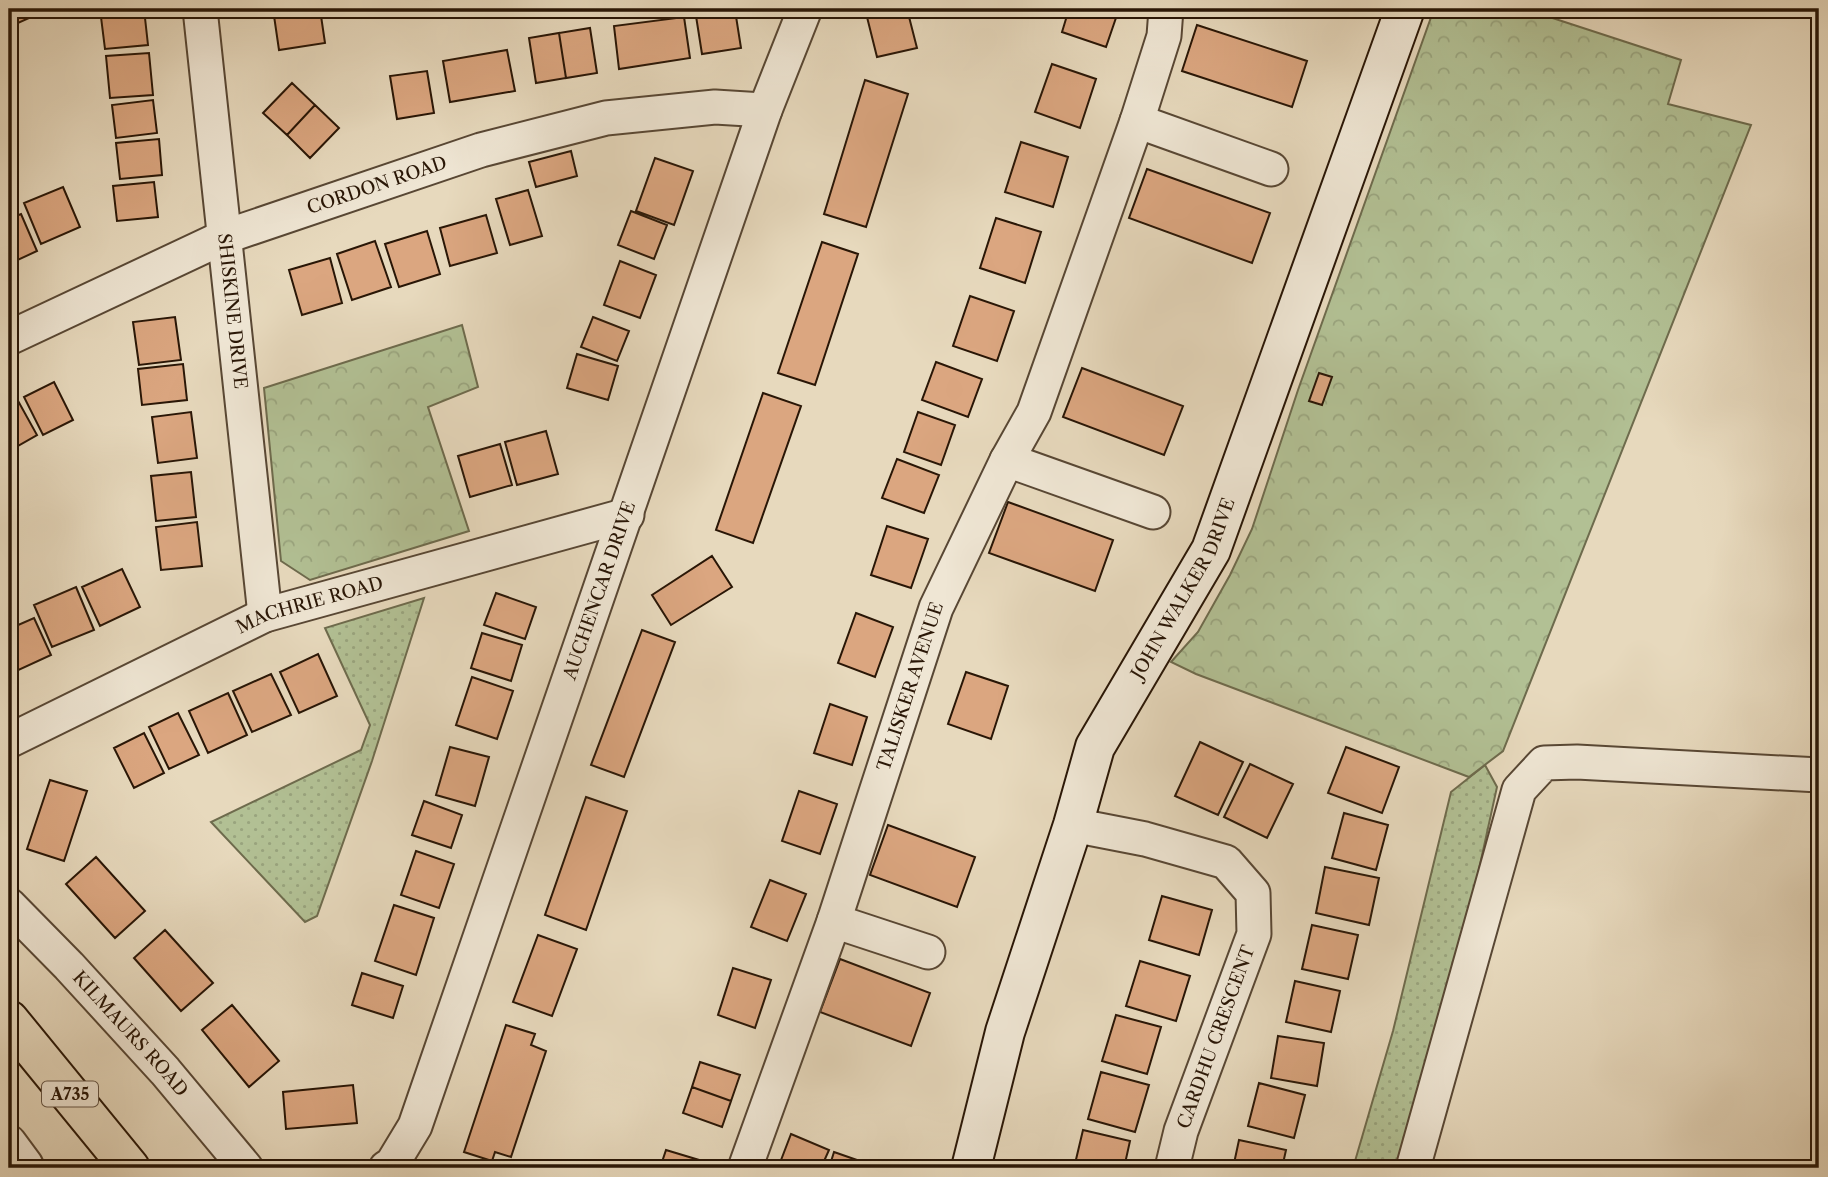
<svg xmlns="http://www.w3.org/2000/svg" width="1828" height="1177" font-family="'Libre Caslon Text',serif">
<defs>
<pattern id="grass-dots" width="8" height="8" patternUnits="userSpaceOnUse" patternTransform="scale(1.75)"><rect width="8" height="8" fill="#b2c094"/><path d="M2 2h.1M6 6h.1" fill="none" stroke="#99a47e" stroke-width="1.8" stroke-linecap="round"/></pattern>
<pattern id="forest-crowns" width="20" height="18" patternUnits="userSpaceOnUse" patternTransform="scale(1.75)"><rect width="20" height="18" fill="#b2c094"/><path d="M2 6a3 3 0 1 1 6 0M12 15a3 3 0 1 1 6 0" fill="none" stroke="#99a47e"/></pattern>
</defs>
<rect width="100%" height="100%" fill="#e7d9bd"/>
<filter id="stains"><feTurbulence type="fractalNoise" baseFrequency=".00286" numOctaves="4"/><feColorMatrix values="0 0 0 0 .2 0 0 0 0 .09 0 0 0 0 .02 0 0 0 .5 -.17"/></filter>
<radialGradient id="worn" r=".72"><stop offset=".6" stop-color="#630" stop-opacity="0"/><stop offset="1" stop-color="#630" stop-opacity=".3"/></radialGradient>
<path fill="url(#grass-dots)" stroke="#6e6b4d" stroke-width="2" d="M424,598L372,761L317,916L305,922L211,822L361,750L370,725L325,628Z
M1485,765L1497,787L1458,965L1404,1168H1353L1393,1031L1451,792Z"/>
<path fill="url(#forest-crowns)" stroke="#6e6b4d" stroke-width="2" d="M1434,9H1525L1681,60L1668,104L1751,125L1503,751L1469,777L1196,674L1171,662L1198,632L1230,575L1252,529L1298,390Z
M462,325L478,387L428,407L469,531L310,580L281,561L264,388Z"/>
<path fill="#dba680" stroke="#291606" stroke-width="2" d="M11,9H46L47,10L18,23Z
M100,9H144L148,45L105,49Z
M273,9H320L325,43L279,50Z
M865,9H907L917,48L877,57Z
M1069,9H1119L1106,47L1062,32Z
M735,10L741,48L702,54L696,16Z
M684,17L690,58L619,69L614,26Z
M1197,25L1307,61L1292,107L1182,71Z
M590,28L597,73L566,78L559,33Z
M559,33L566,78L536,83L529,38Z
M507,50L515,91L450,102L443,61Z
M149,53L153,95L110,98L106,56Z
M1052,64L1096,79L1080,128L1035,112Z
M427,71L434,113L397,119L390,76Z
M865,80L908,94L866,227L824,214Z
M292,83L315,105L287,135L263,113Z
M153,100L157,133L116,138L112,105Z
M315,105L339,128L310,158L287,135Z
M159,139L162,175L120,179L116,143Z
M1021,142L1068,157L1053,207L1005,192Z
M571,151L577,176L536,187L529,162Z
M655,158L693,171L674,225L636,211Z
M1147,169L1270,213L1252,263L1129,218Z
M154,182L158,217L117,221L113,186Z
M63,187L80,227L41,244L24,203Z
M528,190L542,236L510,245L496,199Z
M631,211L667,225L654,259L618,245Z
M21,214L37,251L9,264V219Z
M486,215L497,253L450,266L440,228Z
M996,218L1041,232L1025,283L980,268Z
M427,231L440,274L399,287L385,244Z
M375,241L391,287L352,300L337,254Z
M822,242L858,254L815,385L778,373Z
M330,258L342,303L302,315L289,270Z
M620,261L656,275L640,318L604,305Z
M970,296L1014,311L997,361L953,346Z
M175,317L181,360L139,365L133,322Z
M593,317L629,331L617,361L581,347Z
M577,354L618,366L608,400L567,388Z
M936,362L982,379L968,417L922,400Z
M183,364L187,400L142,405L138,369Z
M1082,368L1183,406L1164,455L1063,417Z
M1319,373L1332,377L1322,405L1309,401Z
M54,382L73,420L43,435L24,397Z
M763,393L801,406L753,543L716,530Z
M17,399L37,435L9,451V403Z
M191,412L197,458L158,463L152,417Z
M918,412L955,425L941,465L904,452Z
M546,431L558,474L517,485L505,442Z
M500,444L512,485L470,497L458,456Z
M897,459L939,475L924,513L882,498Z
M191,472L196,517L156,521L151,476Z
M1008,502L1113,540L1095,591L989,553Z
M197,522L202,566L161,570L156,527Z
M887,526L928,539L911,588L871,575Z
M712,556L732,587L671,625L652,595Z
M122,569L140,607L100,626L82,587Z
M76,587L94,630L52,647L34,605Z
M496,593L536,607L525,639L484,625Z
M856,613L893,627L875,677L838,663Z
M34,618L51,655L12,673L9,666V629Z
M642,630L675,642L624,777L591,765Z
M482,633L522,645L511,681L471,668Z
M318,654L337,696L299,713L280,672Z
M966,672L1008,686L991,739L948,724Z
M271,674L291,715L252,732L233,691Z
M472,677L513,691L497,739L456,725Z
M228,693L247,735L208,753L189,711Z
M830,704L867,717L852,765L814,753Z
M178,713L199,755L169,769L149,727Z
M144,733L164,773L134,788L114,748Z
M1200,742L1243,762L1218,815L1175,796Z
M450,747L489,757L475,806L436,795Z
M1346,747L1399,767L1382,813L1328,793Z
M1250,764L1293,784L1267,838L1224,817Z
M50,780L87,791L64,861L27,849Z
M799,791L837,804L820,854L782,841Z
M586,797L627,811L586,930L545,915Z
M424,801L462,815L451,848L412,835Z
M1344,813L1388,825L1376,870L1332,858Z
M888,825L975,857L957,907L870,875Z
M416,851L454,864L439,908L401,895Z
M96,857L145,911L115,938L66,884Z
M1325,867L1379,878L1369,925L1316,913Z
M770,880L806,894L787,941L751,927Z
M1162,896L1212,910L1199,955L1149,940Z
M394,905L434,918L416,975L375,961Z
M1312,925L1358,935L1348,979L1302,969Z
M165,930L213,983L181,1011L134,958Z
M538,935L577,949L552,1016L513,1002Z
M840,959L930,993L911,1046L820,1012Z
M1140,961L1190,976L1176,1021L1126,1006Z
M733,968L771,980L755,1028L718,1015Z
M362,973L403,986L393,1018L352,1005Z
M1295,981L1340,991L1331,1032L1286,1022Z
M232,1005L279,1061L249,1087L202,1030Z
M1116,1015L1161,1027L1147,1074L1102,1061Z
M506,1025L535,1034L531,1045L546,1051L511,1157L495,1152L492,1161L464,1152Z
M1278,1036L1324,1043L1317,1086L1271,1078Z
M700,1062L740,1075L731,1101L692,1087Z
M1101,1072L1149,1085L1135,1132L1088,1119Z
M1259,1083L1305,1095L1294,1138L1248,1126Z
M353,1085L357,1123L286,1129L283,1092Z
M692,1087L731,1101L722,1127L683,1113Z
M1083,1130L1130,1141L1124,1168H1074Z
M791,1134L829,1150L821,1168H778Z
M1239,1140L1286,1150L1282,1168H1233Z
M666,1150L709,1163L707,1168H660Z
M834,1152L877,1167L876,1168H829Z"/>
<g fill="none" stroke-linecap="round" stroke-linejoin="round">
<defs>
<g id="street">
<path id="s1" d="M200,9L265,615"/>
<path d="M1137,121L1271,169"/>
<path id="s2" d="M9,338L224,237L481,150L606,118L715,107L765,110"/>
<path d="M1007,460L1153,512"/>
<path id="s3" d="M9,741L265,615L627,515"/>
<path d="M1073,825L1145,839L1226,862L1253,893L1254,934L1181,1131L1172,1168"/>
<path id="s4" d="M9,905L69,966L165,1071L246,1168"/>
<path d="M834,921L928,952"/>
<path d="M9,1142L26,1165L24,1168"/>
<path id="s5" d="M386,1168L392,1164L415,1126L765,110L805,9"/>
<path id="s6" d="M745,1168L834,921L936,608L1007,460L1034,412L1137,121L1164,36L1166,9"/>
<path d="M1413,1168L1519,790L1544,763L1577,762L1819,775"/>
</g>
<g id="secondary">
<path id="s7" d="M971,1168L1005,1032L1073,825L1095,747L1211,550L1405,9"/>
</g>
<path id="primary" d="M9,1020L130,1168"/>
</defs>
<use href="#street" stroke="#584734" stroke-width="37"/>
<use href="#secondary" stroke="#291606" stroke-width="42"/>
<use href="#primary" stroke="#291606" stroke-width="42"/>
<use href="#street" stroke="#efe6d4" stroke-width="33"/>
<use href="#secondary" stroke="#efe6d4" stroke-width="38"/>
<use href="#primary" stroke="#e7d9bd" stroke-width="38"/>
</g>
<g text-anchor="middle" stroke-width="7" stroke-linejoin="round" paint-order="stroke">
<rect fill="#efe6d4" stroke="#645444" stroke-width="2" x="42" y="1081.5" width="56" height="25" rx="5"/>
<g font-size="16" font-weight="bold" fill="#291606">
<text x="70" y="1100">A735</text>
</g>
<g font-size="18" fill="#291606" stroke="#efe6d4">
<text dy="6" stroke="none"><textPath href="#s2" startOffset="399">CORDON ROAD</textPath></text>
<text dy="6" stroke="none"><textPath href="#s1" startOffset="304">SHISKINE DRIVE</textPath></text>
<text dy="6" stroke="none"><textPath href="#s7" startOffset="621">JOHN WALKER DRIVE</textPath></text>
<text dy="6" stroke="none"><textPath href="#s5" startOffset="618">AUCHENCAR DRIVE</textPath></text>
<text dy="6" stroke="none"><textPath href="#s3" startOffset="331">MACHRIE ROAD</textPath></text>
<text dy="6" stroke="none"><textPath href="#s6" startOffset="509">TALISKER AVENUE</textPath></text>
<text dy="6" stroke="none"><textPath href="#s4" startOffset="177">KILMAURS ROAD</textPath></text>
<text transform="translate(1216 1037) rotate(-70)" y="6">CARDHU CRESCENT</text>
</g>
</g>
<rect width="1828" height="1177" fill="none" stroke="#e7d9bd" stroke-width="35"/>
<rect x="10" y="10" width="1807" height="1156" fill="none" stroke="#291606" stroke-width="3.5"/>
<rect x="18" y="18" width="1793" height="1142" fill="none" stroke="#291606" stroke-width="2"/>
<rect width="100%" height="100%" filter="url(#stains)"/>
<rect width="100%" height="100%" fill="url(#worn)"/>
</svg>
